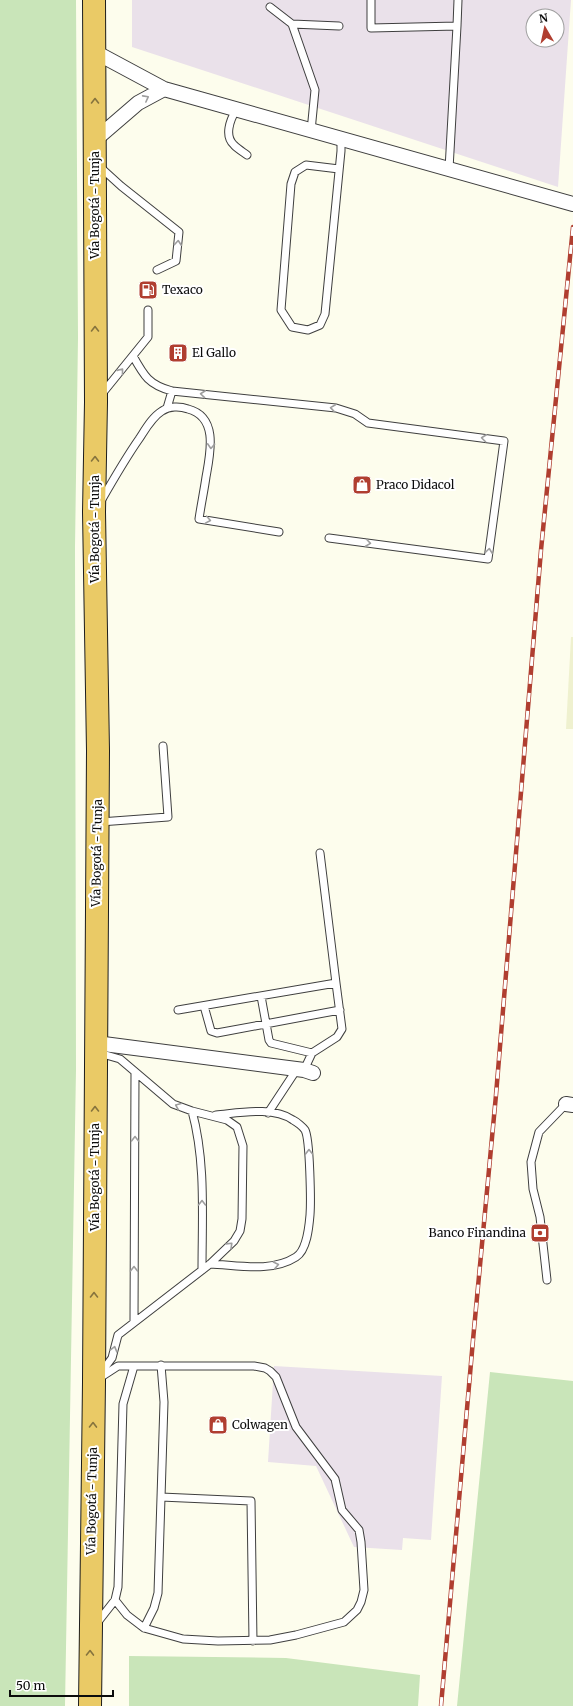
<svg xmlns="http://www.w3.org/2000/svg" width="573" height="1706" font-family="Merriweather,serif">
<rect width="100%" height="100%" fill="#fdfded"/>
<path fill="#eae1ea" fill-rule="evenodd" d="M132,0H571L558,187L132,47ZM533,16H557V40H533Z
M274,1366L442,1376L431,1540L403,1538L402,1550L354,1547L316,1466L268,1462Z"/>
<path fill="#eff1cf" d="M571,637H573V729H566Z"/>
<path fill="#c9e5b9" d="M0,0H76L78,338L75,547L76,1070L65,1706H0Z
M490,1372L573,1381V1706H457Z
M129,1656L286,1658L420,1675L418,1706H129Z"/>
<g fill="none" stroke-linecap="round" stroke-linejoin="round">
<defs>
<path id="service" d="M371,0V28L457,26L449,169
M270,7L292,24L315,90L311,131
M292,24L339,26
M457,26L458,0
M236,110C230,120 224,136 234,145C238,149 243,152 247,155
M99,166L121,186L179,232L176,261L157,270
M339,169L306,165L295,172L291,184L281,310L292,327L308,330L320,325L325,314L341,151V139
M133,356C144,376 149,385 172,391L336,408L355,414L368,423L504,441L488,559L329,538
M101,395L148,337V310
M167,408L172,391
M101,501C113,480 125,459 139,439C145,430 152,417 162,411C169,406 180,406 188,409C219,417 210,454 206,477C204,491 201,505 199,519L279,532
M100,822L168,817L163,746
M320,853L336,983
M261,996L269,1040L271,1043L312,1053
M204,1006L211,1031L217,1033L340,1010
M178,1010L336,983L342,1029L337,1037L312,1053L304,1070
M99,1053L120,1059L173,1104L192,1111L227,1120L237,1127L243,1146L242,1219L240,1231L234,1241L210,1264L118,1335L112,1358L100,1374
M192,1111C206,1162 202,1217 202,1270
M268,1113L297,1069
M210,1264C237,1265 271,1273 296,1257C307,1250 309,1227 310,1215C311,1202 310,1139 305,1130C303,1127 297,1122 293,1120C273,1106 239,1113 216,1115
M547,1280L540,1217L533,1189L531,1162L539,1132L566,1104
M134,1322L135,1073
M98,1379L118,1366H254L265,1368L270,1371L276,1377L296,1427L335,1479L342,1510L359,1530L361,1542L364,1590L361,1602L357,1610L344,1622L296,1635L270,1640L218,1641L183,1639L144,1628L127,1615L115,1600L118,1587L123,1404L134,1366
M161,1497L251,1501L253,1641
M97,1623L115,1600
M144,1628L154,1608L158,1593L164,1402L161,1365"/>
<path id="minor" d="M95,52L164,89L573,204
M95,140L138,103L164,89
M96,1043L304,1070L313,1073
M566,1104L573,1105"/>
<path id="trunk" d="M90,1706L94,1382L98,751L94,512L96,402L94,0"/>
</defs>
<use href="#service" stroke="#3f3f3f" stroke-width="9"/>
<use href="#minor" stroke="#3f3f3f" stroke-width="16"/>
<use href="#trunk" stroke="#1d1d1d" stroke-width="24"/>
<use href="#service" stroke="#fff" stroke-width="7"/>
<use href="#minor" stroke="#fff" stroke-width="14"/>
<use href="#trunk" stroke="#eaca66" stroke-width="22"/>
<defs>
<path id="rail" d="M441,1706L473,1340L496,1095L541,550L573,227"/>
</defs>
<use href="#rail" stroke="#b03e30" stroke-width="4.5"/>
<use href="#rail" stroke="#fff" stroke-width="3" stroke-dasharray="9" stroke-linecap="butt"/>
</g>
<defs><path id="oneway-chevron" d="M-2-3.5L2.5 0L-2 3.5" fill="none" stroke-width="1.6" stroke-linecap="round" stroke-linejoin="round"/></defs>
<g stroke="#9e9e9e">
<use href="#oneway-chevron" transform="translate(146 98) rotate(-28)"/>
<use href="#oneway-chevron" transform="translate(178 243) rotate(-85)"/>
<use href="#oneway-chevron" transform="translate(121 371) rotate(-51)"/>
<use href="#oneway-chevron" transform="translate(203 394) rotate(-174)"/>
<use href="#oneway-chevron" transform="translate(333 408) rotate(-172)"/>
<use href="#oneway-chevron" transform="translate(484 438) rotate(-173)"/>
<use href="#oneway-chevron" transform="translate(211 446) rotate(93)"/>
<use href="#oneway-chevron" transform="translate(208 520) rotate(10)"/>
<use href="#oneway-chevron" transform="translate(368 543) rotate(8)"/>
<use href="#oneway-chevron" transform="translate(489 551) rotate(-83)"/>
<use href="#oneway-chevron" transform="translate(178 1106) rotate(-157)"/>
<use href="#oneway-chevron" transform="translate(135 1139) rotate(-90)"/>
<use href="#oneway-chevron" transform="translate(309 1152) rotate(-91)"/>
<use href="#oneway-chevron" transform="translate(202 1203) rotate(-90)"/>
<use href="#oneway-chevron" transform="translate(230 1245) rotate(-44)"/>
<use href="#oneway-chevron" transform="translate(276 1265) rotate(-11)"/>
<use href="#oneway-chevron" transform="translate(134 1269) rotate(-90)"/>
<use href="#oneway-chevron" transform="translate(114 1349) rotate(-75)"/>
</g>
<g stroke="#86743e">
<use href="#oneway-chevron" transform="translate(95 101) rotate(-90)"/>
<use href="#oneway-chevron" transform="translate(95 329) rotate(-90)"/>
<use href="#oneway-chevron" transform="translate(95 459) rotate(-89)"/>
<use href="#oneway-chevron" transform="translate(95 1109) rotate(-90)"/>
<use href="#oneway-chevron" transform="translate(94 1295) rotate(-90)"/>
<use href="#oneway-chevron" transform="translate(93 1425) rotate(-89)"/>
<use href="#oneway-chevron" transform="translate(90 1653) rotate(-89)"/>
</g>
<defs>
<symbol id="fuel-square" viewBox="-11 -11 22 22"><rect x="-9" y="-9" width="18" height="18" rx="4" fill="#b03e30" stroke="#fff"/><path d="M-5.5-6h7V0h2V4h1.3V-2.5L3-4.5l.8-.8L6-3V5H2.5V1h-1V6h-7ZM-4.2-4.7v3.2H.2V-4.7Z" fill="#fff"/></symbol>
<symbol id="building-square" viewBox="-11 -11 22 22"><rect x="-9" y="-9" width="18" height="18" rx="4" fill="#b03e30" stroke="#fff"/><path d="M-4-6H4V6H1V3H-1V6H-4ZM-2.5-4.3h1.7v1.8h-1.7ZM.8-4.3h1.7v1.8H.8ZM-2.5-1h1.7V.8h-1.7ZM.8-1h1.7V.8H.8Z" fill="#fff"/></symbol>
<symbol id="shop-square" viewBox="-11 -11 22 22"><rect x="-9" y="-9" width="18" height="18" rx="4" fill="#b03e30" stroke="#fff"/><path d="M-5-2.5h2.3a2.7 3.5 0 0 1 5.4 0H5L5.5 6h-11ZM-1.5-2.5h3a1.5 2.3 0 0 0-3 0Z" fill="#fff"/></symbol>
<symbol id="bank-square" viewBox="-11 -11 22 22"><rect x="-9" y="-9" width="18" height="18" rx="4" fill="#b03e30" stroke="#fff"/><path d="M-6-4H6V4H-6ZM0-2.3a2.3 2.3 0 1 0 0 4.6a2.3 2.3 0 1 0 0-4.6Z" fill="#fff"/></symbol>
</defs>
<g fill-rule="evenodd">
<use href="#fuel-square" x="137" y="279" width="22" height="22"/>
<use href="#building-square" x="167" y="342" width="22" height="22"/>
<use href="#shop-square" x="351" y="474" width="22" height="22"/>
<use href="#bank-square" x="529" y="1222" width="22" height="22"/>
<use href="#shop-square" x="207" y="1414" width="22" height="22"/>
</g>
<g text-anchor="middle" stroke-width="4" stroke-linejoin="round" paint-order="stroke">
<g font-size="12" fill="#0c0c0c" stroke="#fff">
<text transform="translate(95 205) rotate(-90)" y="4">Vía Bogotá - Tunja</text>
<text transform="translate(95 529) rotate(-90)" y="4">Vía Bogotá - Tunja</text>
<text transform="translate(97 853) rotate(-89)" y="4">Vía Bogotá - Tunja</text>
<text transform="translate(95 1177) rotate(-90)" y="4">Vía Bogotá - Tunja</text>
<text transform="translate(92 1501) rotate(-89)" y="4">Vía Bogotá - Tunja</text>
</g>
<g font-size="12" fill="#0c0c0c" stroke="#fff" text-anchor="start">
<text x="162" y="294">Texaco</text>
<text x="192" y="357">El Gallo</text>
<text x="376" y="489">Praco Didacol</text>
<text x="526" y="1237" text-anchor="end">Banco Finandina</text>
<text x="232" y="1429">Colwagen</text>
</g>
</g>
<g transform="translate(545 28) rotate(351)"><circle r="19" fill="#ffffff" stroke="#9e9e9e"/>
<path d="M0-3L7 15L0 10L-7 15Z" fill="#b03e30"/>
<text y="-6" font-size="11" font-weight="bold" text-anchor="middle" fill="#0c0c0c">N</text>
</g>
<path d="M10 1690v6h103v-6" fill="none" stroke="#0c0c0c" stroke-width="2"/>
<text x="16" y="1690" font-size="12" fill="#0c0c0c" stroke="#ffffff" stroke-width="3" paint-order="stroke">50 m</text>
</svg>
